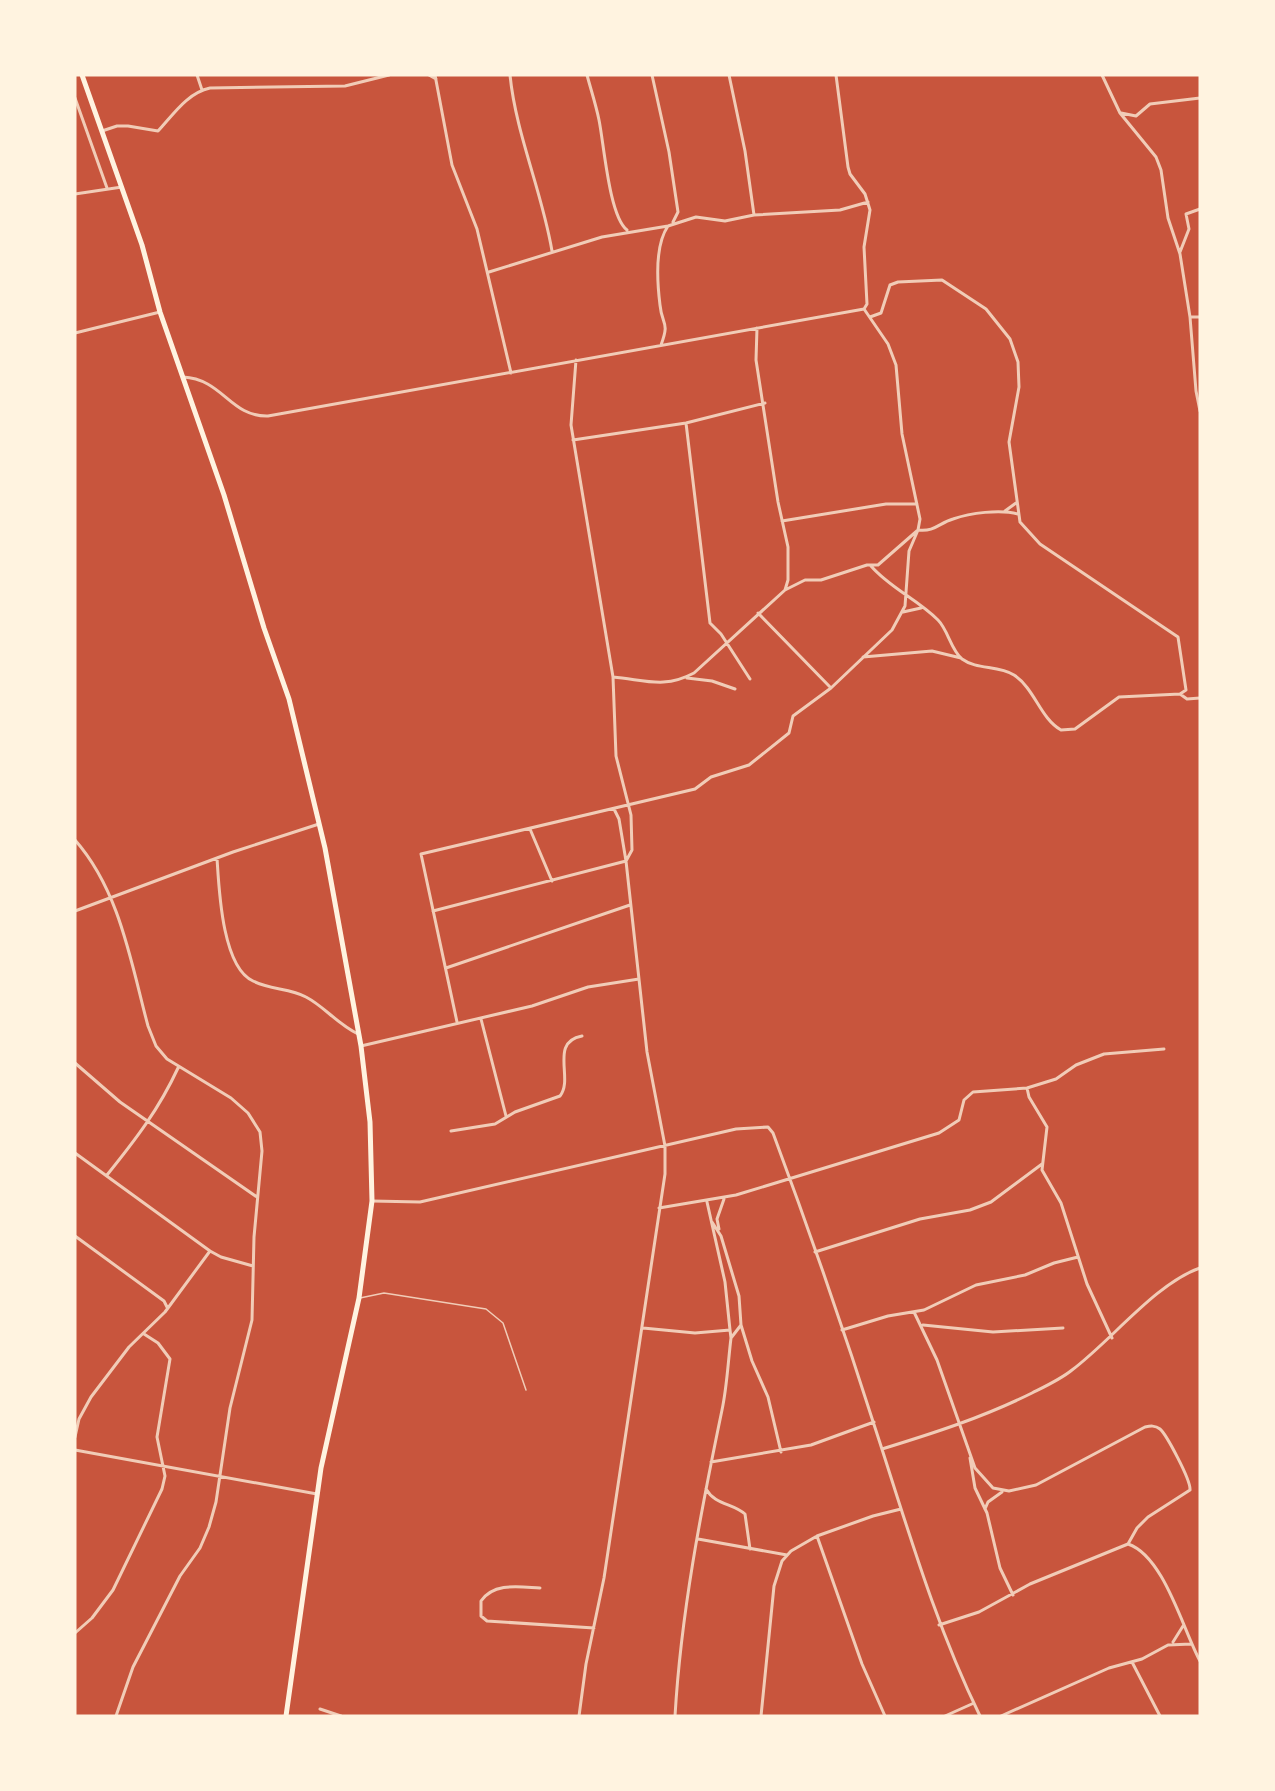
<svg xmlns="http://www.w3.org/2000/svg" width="1275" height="1791" font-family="Karla,sans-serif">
<rect width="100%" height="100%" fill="#c8553d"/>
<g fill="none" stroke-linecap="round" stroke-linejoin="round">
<path stroke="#f1ccb7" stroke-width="1.5" d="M360,1298L384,1293L486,1309L503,1323L526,1390"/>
<path stroke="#f1ccb7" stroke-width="3" d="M197,75L202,90
M429,75L436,79
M435,75L452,165L477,229L511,373
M510,75C516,135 542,191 552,251
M587,75C591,90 596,105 599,120C604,144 609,216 627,230
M652,75L669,152L678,212L673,222
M729,75L745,151L754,215
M1102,75L1120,113L1156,157L1161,170L1168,218L1180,254L1190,317L1196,391L1200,411
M75,98L107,188
M1121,113L1136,116L1150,104L1200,98
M102,131L117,126H128L158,131C173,115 187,93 210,88L345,86L389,75
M75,194L122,187
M1180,252L1189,229L1186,214L1200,209
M489,272L602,237L668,226L696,217L725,221L754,215L840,210L868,202
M870,317L881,313L890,285L898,282L942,280L986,309L1010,339L1018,362L1019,387L1009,442L1020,522L1040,544L1178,637L1186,690L1180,694L1119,697L1075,729L1061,730C1040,718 1035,689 1014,675C998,665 977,670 962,659C951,650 948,630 938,620C917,599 890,588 871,566
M1190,317H1200
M75,333L160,312
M661,345C670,321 662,326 660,305C657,281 655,245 668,226
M183,377C223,379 230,417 268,416L864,309L867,304L864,247L870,210L865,194L850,174L848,167L836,75
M686,423L710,623L721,634L750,679
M573,440L686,423L765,403
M1005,511L1016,503
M782,521L886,504H917
M785,590L805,580H821L867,565H878L918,530L920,519L902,434L896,365L888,344L864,309
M903,612L921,608
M758,613L831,688
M863,657L932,651L961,658
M613,677C646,680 664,689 694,673L785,590L788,580V547L778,502L756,360L757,328
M687,678L712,681L735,689
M1180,694L1187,699L1200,698
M530,829L552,881
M75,840C120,891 131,963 148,1026L156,1046L167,1059L231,1098L248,1113L260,1132L262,1151L254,1237L252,1320L230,1408L216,1502L209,1527L200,1548L180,1576L133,1667L116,1716
M217,858C219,889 222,967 253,981C270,990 290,988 306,997C325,1007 336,1023 358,1034
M75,911L233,852L319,824
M433,911L626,861L632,850L631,815L616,756L613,677L571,425L576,360
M446,968L630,905
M481,1019L506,1116
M457,1022L421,854L695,789L711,777L749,765L789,733L793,716L831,688L892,630L905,606L909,551L918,530C935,532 939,523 953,519C970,513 1000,509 1018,514
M361,1046L532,1006L588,987L639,979
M75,1063L120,1102L257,1197
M1027,1088L1029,1097L1047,1127L1042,1170L1061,1203L1087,1284L1112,1338
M451,1131L495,1124L515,1112L560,1096C574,1079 549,1042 582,1036
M75,1153L210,1251L221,1257L253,1266
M107,1175C136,1139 159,1109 178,1068
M372,1201L420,1202L736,1129L768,1127L773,1133C811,1235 847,1339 880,1443C910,1536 937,1628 980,1716
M707,1202L725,1282L730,1330
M659,1208L736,1195L939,1133L959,1120L964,1100L973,1092L1027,1088L1056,1079L1076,1065L1104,1054L1164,1049
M712,1222L721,1236L739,1296L741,1325L752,1361L768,1397L781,1452
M719,1229L717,1219L724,1199
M75,1236L164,1301L167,1307
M815,1252L920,1219L970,1210L991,1202L1042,1164
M914,1312L937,1360L975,1468L993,1488L1009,1491L1036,1485L1145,1427C1150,1426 1155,1425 1160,1429C1166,1434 1191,1480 1190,1490L1148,1517L1137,1528L1128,1544
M923,1325L993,1332L1063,1328
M643,1328L695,1333L730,1330L731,1338L741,1325
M842,1330L888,1316L924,1310L976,1285L1025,1275L1054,1263L1078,1257
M75,1437L79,1419L91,1397L129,1347L165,1312L210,1251
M882,1449C934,1433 984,1417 1032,1393C1046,1386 1061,1379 1072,1370C1111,1341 1156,1283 1200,1268
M75,1450L317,1494
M970,1458L975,1488L987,1513L1000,1568L1013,1595
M711,1462L811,1445L874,1422
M706,1489C715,1505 733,1503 745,1514L750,1549
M985,1509L988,1502L1002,1492
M817,1536L862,1664L885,1716
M698,1539L787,1555
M540,1588C520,1587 494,1582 481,1601V1616L487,1621L594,1628
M939,1625L979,1612L1030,1584L1128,1544C1164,1556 1183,1630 1200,1661
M75,1633L92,1618L113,1590L162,1489L165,1476L157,1437L170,1359L158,1343L144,1334
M1173,1642L1183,1626
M1132,1662L1160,1716
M320,1709L341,1716
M579,1716L586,1664L604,1578L665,1174V1146L647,1052L626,861L619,819L614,809
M675,1716C681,1613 701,1511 722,1410C727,1387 728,1362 731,1338
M761,1716L774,1586L782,1561L791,1551L817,1536L873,1516L901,1509
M945,1716L974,1703
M1001,1716L1109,1668L1142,1659L1168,1645L1191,1644"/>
<path stroke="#fff3e0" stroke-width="5" d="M82,75L142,245L160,312L224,495L264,628L289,699L325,848L361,1046L370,1122L372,1201L359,1298L321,1468L286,1716"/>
</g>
<rect width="1275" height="1791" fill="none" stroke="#fff3e0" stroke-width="153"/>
</svg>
